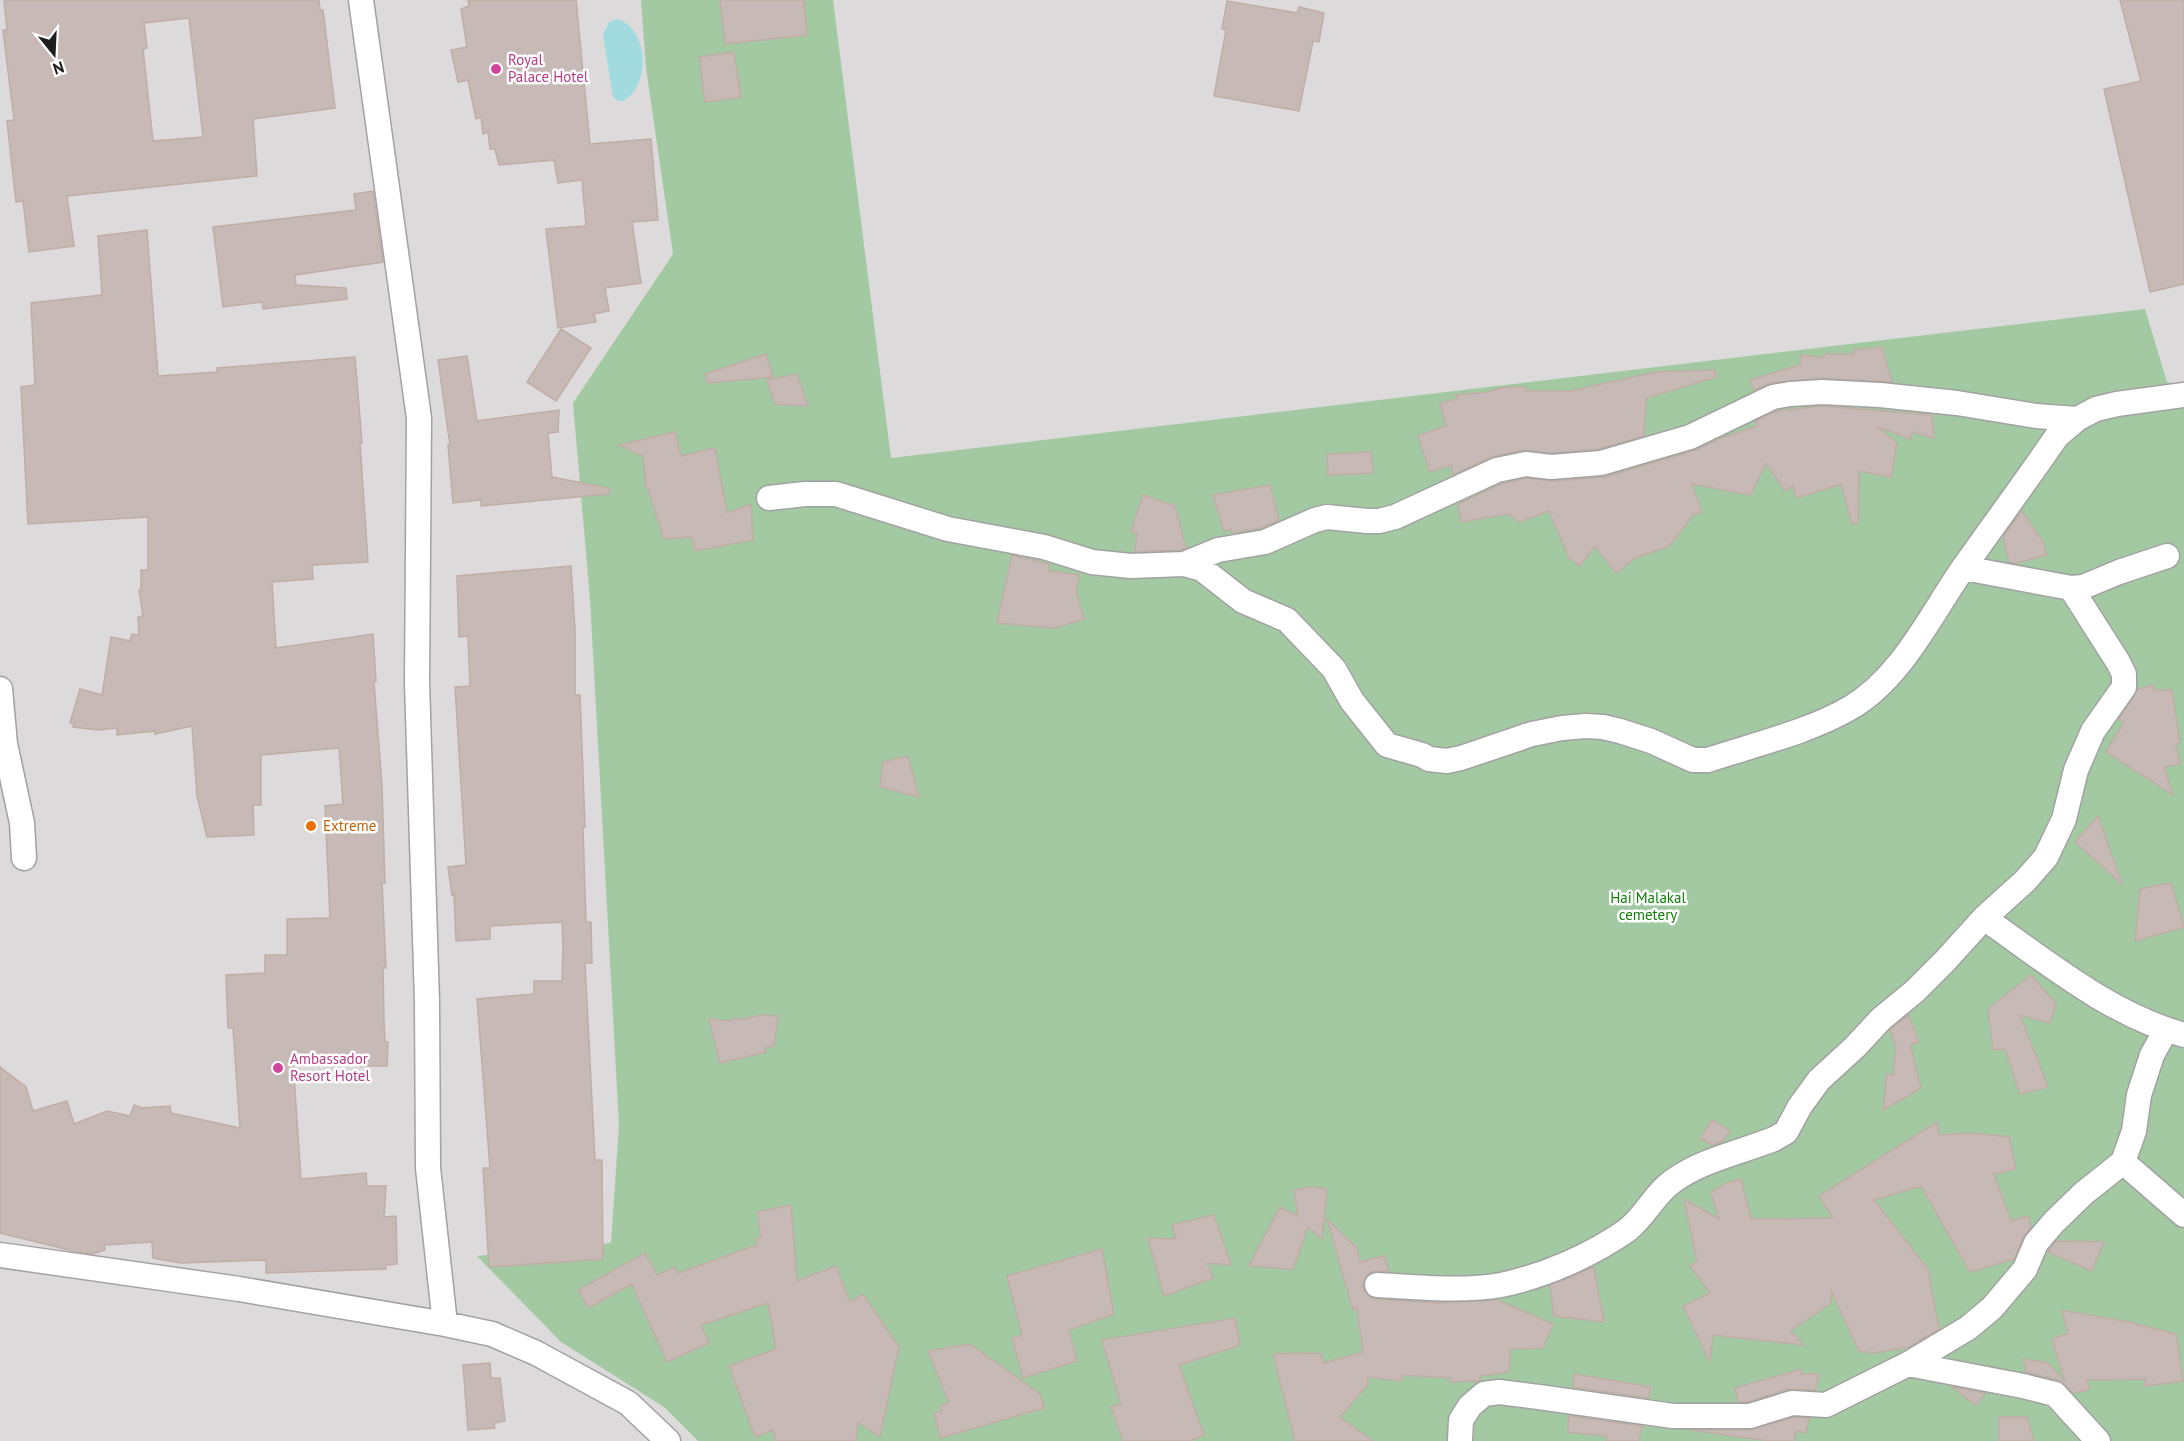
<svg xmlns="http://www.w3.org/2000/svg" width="2184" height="1441" font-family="'PT Sans',sans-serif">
<rect width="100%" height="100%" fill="#efe9e3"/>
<path fill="#dcdadb" d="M0,0H2184V1441H0Z"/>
<path fill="#a3c9a3" d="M641,0H833L891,458L2145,309L2167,382L2184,386V1441H698L664,1407L561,1342L477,1256L611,1243L619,1125L590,599L573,403L673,254L646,68Z"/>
<path fill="#a1dbdf" d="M617,19C648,28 652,85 623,101H618L613,97L603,35L609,22Z"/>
<path fill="#c7bab6" stroke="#c1ada5" stroke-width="1.5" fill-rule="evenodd" d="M4,0H319L320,10H323L335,108L253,119L257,176L67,196L74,246L29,252L23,201L16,202L7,121L14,120L3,30H7ZM189,18L203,137L153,141L143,49L147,48L144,23Z
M468,0H576L590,144L651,139L658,220L632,222L641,283L605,288L609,311L594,314L596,322L558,328L546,229L586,226L582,180L558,183L554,160L499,165L495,149H490L488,132L483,134L481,117L476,119L468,80L458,82L451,50L467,47L461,9L469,6Z
M720,0H804L807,35L725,44Z
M2120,0H2184V284L2150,292L2104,89L2141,81Z
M1227,1L1297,13L1299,7L1324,13L1319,42L1313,41L1299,111L1214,96L1226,30L1222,29Z
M734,52L741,97L705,102L699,57Z
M373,191L383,262L295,275L296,285L346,288L347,299L263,309L262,302L223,307L213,227L356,210L354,194Z
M147,230L158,376L217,372V368L355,357L362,443H360L368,562L312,565L313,579L272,582L276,648L373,634L376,681L374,682L382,786L385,883H382L386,968H383L384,1021L385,1042H388L387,1066H360V1059L293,1062L301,1179L366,1173L367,1186H386L384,1217L396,1216L397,1264L386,1265V1269L266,1273V1260L181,1263L153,1258L152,1242L104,1245L105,1250L93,1254L73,1251L0,1233V1067L26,1087L33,1111L67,1101L74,1124L107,1111L130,1116L134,1105L142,1108L170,1106L171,1113L240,1128L233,1028H228L226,975L265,973V955H287V919L330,918L325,806L343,804L339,748L261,755V805H253L254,835L207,837L197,796L192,726L155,734V731L117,735V728L98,730L73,727L74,723H70L80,689L102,695L111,637L130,641L132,634L139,635L138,617L143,616L139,590H141V570H148V517L28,524L21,387L35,385L31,303L102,295L98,236Z
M561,329L591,348L556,401L527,382Z
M1882,347L1892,382L1821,378L1771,383L1754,390L1750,380L1800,365L1801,355L1824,358V354H1853V350Z
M766,354L773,377L707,383L705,374Z
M467,356L477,421L559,410L558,432L548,433L552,477L609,488V494L481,506V500L453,503L448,445H450L438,360Z
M1715,370L1716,377L1646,398L1644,436L1598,449L1551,453L1523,450L1491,457L1453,475L1451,465L1430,472L1418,436L1446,426L1440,403L1457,399L1456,395L1488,392L1505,387H1526V391H1570L1656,372Z
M797,374L808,406L775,404L767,380Z
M1822,406L1932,415L1934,438L1912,432L1910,439L1876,426L1897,443L1891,477L1859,471L1858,523L1852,524L1841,484L1796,498L1793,486L1785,491L1766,463L1751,495L1692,484L1702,512L1693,515L1669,546L1635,558L1616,573L1595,546L1580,566L1569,558L1549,511L1519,522L1508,514L1461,522L1458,504L1501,484L1527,478L1552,481L1605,477L1696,450L1722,438L1757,426L1755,421L1777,411Z
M675,432L681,456L715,448L727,513L751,504L753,540L695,551L691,537L664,539L648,488H646L643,456L619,445Z
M1371,452L1373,473L1328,475L1327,454Z
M1270,485L1279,520L1261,528L1232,533L1231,529L1224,531L1213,495Z
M1143,495L1175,506L1186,548L1181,550L1135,552L1137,533L1131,532Z
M2022,511L2043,542L2047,555L2016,563L2009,562L2003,537Z
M1012,555L1049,564V571L1079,575L1076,592L1084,619L1054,628L997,623Z
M571,566L575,630V695H580L585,827H583L586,922H591L592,963H585L595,1160H602L603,1259L489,1267L483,1168H490L477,999L534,994V981H562L563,947L562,922L490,926V939L456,941L454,894L452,895L448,867L466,865L455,687L470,686L468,636L459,637L457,576Z
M2153,685L2154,690H2172L2180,743L2176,744L2180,764L2164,767L2173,795L2106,752L2124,722L2119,719L2138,689Z
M908,756L919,797L880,787L883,762Z
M2098,816L2122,884L2075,842Z
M2171,883L2184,927L2135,941L2140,889Z
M2031,975L2056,1004L2050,1023L2020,1015L2048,1087L2020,1094L2005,1049L1993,1050L1988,1009Z
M763,1015L778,1016L774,1046L764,1048L766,1052L720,1063L709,1019L732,1021L733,1018L742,1019Z
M1908,1015L1919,1042L1910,1044L1921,1088L1883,1110L1887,1074L1893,1075L1896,1047L1890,1030Z
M1712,1120L1730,1131L1723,1141L1712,1145L1700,1138Z
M1937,1122L1939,1135L1971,1133L2009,1137L2016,1169L1994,1174L2011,1221L2028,1216L2031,1227L2023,1237L2014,1259L1970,1272L1921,1186L1874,1200L1928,1269L1939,1329L1909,1347L1874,1353L1859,1351L1831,1290V1303L1790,1331L1804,1345L1713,1335L1710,1362L1683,1306L1710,1293L1690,1266L1697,1261L1684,1199L1719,1219L1711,1192L1727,1183L1741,1179L1751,1219L1833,1218L1819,1196Z
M1311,1187L1327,1189L1322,1239L1308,1227L1293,1269L1249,1266L1280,1207L1298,1216L1294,1190Z
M791,1205L797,1281L836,1266L850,1302L863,1294L899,1347L880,1437L858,1422L856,1441H776L773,1430L755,1437L729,1366L776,1349L768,1303L701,1325L709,1343L667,1362L632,1284L588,1308L578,1290L645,1253L657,1275L675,1267L678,1273L757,1245L756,1239L761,1238L757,1212Z
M1214,1215L1231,1265L1207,1263L1213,1278L1164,1296L1148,1238L1176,1239L1172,1225Z
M1327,1219L1357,1248L1360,1262L1384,1256L1389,1271L1371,1272L1365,1278L1363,1285L1364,1291L1370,1297L1376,1299L1439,1303L1497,1300L1553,1324L1543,1348L1510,1349L1509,1372L1480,1376V1381L1450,1382L1451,1378L1403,1375L1402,1381L1368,1377V1384L1340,1417L1373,1441H1295L1273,1354L1320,1353L1324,1363L1363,1352L1357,1308L1353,1310Z
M2056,1241L2104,1242L2092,1271L2048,1252Z
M1102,1249L1114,1314L1069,1330L1077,1361L1023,1378L1012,1338L1022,1335L1007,1276Z
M1594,1267L1604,1322L1554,1316L1550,1285Z
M2062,1310L2128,1322L2176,1334L2183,1381L2144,1386L2146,1379L2087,1380L2089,1390L2073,1393L2059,1380L2026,1372L2023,1359L2048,1363L2065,1382L2052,1339L2068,1333Z
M1235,1318L1240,1345L1179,1365L1204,1435L1190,1441H1123L1111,1407L1121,1404L1102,1340Z
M970,1344L1040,1394L1044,1408L940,1438L934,1413L942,1411L940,1406L949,1402L928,1351Z
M490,1363L491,1378H500L505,1421L494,1423L495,1428L468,1430L463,1365Z
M1801,1369V1374H1819L1815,1390L1788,1389L1748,1402H1738L1735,1388Z
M1574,1374L1651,1387L1648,1398L1573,1387Z
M1952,1387L1985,1393L1976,1405Z
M1569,1416L1642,1426L1639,1441H1606L1607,1436L1568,1432Z
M1794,1417L1809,1418L1806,1433L1796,1431L1794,1441H1770L1690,1430H1750Z
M1999,1417H2027L2034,1441H1999Z"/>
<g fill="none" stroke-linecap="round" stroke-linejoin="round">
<defs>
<path id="street" d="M361,0L419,418L417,683L427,1001L428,1168L445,1324
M769,498L805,494H836L948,529L1044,547L1092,562L1131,566L1184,564L1202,569L1243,601L1287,620L1334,669L1352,701L1387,745L1422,755L1429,759L1447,761L1461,758L1532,734L1562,728L1586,726L1603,727L1620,731L1651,741L1693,760H1708C1753,745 1809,732 1850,708C1901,679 1931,614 1964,567C1995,523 2027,480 2057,436L2077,419L2096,409L2117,404L2184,395
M1184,564L1218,550L1265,542L1315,520L1327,517L1367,521H1379L1395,517L1497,470L1526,464L1551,467L1601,463L1690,437L1773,397L1790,394L1822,392L1880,395L1957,403L2036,416L2077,419
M1964,568L2071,588L2083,587L2119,572L2167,556
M0,689L5,744L22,823L24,858
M1984,918C2047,962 2109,1014 2184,1035
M2123,1162L2184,1215
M0,1255L239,1289L445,1324L492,1334L536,1353L628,1403L668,1441
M1377,1285C1416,1287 1463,1292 1501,1285C1544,1276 1590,1256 1626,1231C1645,1217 1654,1194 1673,1181C1702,1160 1741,1152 1774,1139L1786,1132L1800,1106L1819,1080L1855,1047L1881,1019L1915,991L1945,961L1984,918L2025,881L2046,857L2064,819L2076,770L2093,731L2124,687V674L2118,662L2071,588
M1908,1364L1968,1328L1992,1308L2025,1269L2036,1243L2054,1222L2084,1193L2123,1162L2134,1131L2139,1095L2152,1055L2166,1030
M1460,1441L1461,1420L1470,1406L1484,1394L1499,1392L1546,1398L1673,1416H1750L1792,1403L1826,1405L1908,1364L2023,1386L2055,1394L2098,1441"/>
</defs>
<use href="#street" stroke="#a2a2a2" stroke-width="27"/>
<use href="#street" stroke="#fff" stroke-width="24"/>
</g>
<g fill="#d1479c" stroke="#fff" stroke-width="2">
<circle cx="496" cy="69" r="6"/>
<circle cx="278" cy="1068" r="6"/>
</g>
<circle fill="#e8710a" stroke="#fff" stroke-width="2" cx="311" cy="826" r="6"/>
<g text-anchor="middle" stroke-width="5" stroke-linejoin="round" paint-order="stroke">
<g font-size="15" fill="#b23c85" stroke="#fff" text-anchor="start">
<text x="508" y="65">Royal<tspan x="508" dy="17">Palace Hotel</tspan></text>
<text x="290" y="1064">Ambassador<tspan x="290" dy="17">Resort Hotel</tspan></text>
</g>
<g font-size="15" fill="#c56008" stroke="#fff" text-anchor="start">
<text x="323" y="831">Extreme</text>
</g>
<g font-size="15" fill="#108106" stroke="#fff">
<text x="1648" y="903">Hai Malakal<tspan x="1648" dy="17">cemetery</tspan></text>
</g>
</g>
<g transform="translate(54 54) rotate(162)" stroke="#ffffff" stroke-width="4.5" paint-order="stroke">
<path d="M0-4.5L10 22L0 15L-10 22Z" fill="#1e1e1e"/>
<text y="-9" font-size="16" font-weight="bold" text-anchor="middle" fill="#1e1e1e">N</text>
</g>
</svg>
